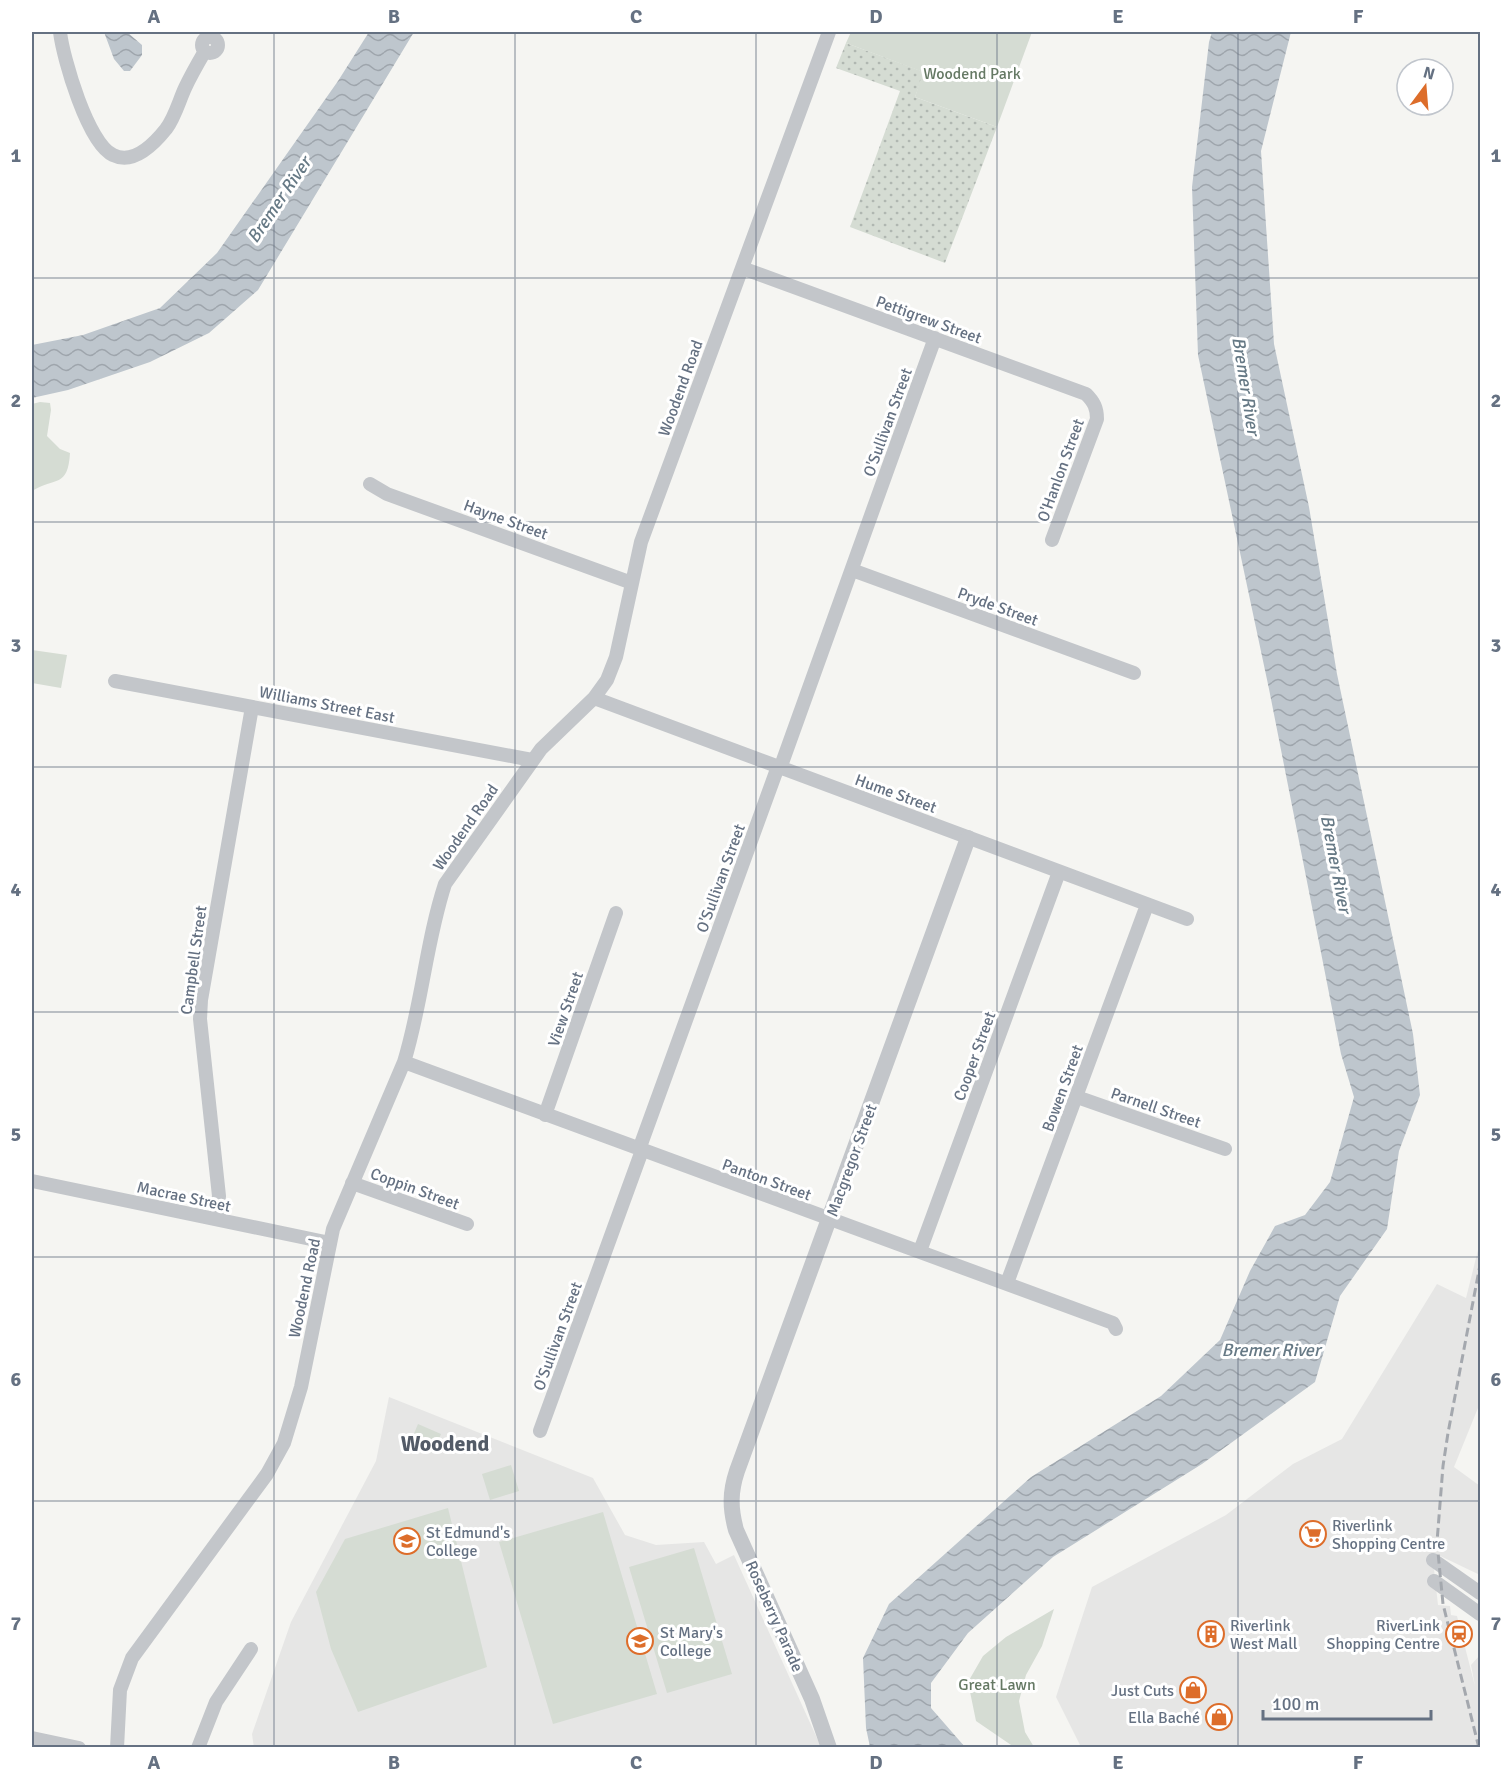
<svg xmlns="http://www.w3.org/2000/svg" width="1512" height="1779" font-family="Signika,sans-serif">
<defs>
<pattern id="grass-dots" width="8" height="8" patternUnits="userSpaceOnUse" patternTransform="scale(1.5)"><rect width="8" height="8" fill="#d5dcd3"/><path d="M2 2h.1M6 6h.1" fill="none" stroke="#b0b7b1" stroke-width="1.8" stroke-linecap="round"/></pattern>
<pattern id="water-waves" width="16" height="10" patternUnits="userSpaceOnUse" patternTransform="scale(1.5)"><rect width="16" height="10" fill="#bec6cd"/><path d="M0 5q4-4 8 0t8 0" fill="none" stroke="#9ea5ac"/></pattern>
</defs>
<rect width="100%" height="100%" fill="#f5f5f2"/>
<path fill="#e6e6e5" d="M1480,1242V1403L1454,1467L1480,1486V1575L1434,1553L1433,1560L1438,1605L1450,1606L1451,1615L1457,1616L1475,1686L1471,1665L1480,1655V1747H1081L1056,1697L1092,1587L1226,1515L1293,1464L1342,1439L1437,1284L1466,1298Z
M389,1397L593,1478L625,1535L656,1545L704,1542L716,1564L734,1555L821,1747L254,1748L252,1734L291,1622L376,1461Z"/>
<path fill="url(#grass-dots)" d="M846,43L924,72L915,97L997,127L945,263L850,227L900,91L836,68Z"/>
<path fill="#d5dcd3" d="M851,32H1032L997,127L915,97L923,72L846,43Z
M40,402L50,403L51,410L47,436L60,449L70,453C68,488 55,477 32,491V404Z
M32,650L67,655L61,688L32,683Z
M418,1424L441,1434L433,1453L410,1443Z
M511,1465L519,1491L490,1500L482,1474Z
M448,1508L487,1667L358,1712L331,1649L316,1592L345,1539Z
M603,1512L657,1694L553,1724L499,1542Z
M694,1548L732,1674L667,1693L629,1567Z
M1054,1609L1042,1646L1026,1675L1019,1701L1025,1732L1034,1747H1014L976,1721L968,1682L983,1656L1006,1637Z"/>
<path fill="url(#water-waves)" d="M104,32H127L142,45V55L130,71H124L114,59Z
M369,32H414L258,290L209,333L150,362L68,390L32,398V345L83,335L160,308L217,253L338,81Z
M1212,32H1291L1261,151L1274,344L1309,507L1337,674L1413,1034L1420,1095L1399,1151L1387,1229L1340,1296L1315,1382L1202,1464L1053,1557L968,1633L931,1683V1708L965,1747H870L866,1728L863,1658L889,1604L1031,1477L1161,1396L1220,1340L1250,1271L1275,1226L1305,1215L1330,1182L1354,1097L1341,1054L1269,689L1198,355L1192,187L1209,42Z"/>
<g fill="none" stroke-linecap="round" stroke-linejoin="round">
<path stroke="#c3c6ca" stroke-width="14" d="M60,32C63,58 88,144 113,155C133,165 154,144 166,129C175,117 179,101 185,88C191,75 198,63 205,51
M202 45a8 8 0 1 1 16 0a8 8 0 1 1-16 0Z
M742,268L1086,394C1094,402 1097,408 1097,419L1052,540
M370,484L387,494L632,583
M852,570L1134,673
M115,681L532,760
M594,698L1187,919
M404,1062L1113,1323L1116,1329
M1077,1097L1225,1149
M545,1115L616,913
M32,1181L330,1243
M352,1183L467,1224
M216,1219L219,1196L200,1019L201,1000L252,707
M920,1251L1059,872
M1007,1283L1147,905
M540,1431L640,1156L641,1144L776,772L782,763C834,621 883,479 935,338
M1433,1560L1480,1593
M1434,1581L1480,1614
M32,1738L79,1748
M117,1748L120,1690L132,1658L267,1474L284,1443L301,1387L333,1229L404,1062C422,1004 426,942 445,884L541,749L594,698L607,680L616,657L641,542L829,32
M198,1748L216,1702L251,1649"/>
<path stroke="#c3c6ca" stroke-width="16" d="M829,1748L812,1699L736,1530C730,1508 730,1492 737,1471L968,838"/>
<path stroke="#a4a8ae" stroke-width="3" stroke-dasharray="9 4.5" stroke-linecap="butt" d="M1479,1748L1443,1604L1437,1542L1443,1466L1448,1433L1480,1265"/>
</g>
<path fill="none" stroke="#657182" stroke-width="1.5" stroke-opacity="0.55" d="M274,32V1748M515,32V1748M756,32V1748M997,32V1748M1238,32V1748M32,278H1480M32,522H1480M32,767H1480M32,1012H1480M32,1257H1480M32,1501H1480"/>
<defs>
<symbol id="supermarket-ring" viewBox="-11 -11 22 22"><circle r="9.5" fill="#fff" stroke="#dd6d2a" stroke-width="1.5"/><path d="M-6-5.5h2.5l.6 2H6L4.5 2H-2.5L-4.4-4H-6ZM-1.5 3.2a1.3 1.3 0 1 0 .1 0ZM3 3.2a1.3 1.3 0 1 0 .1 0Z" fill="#dd6d2a"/></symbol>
<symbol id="school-ring" viewBox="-11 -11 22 22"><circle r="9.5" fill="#fff" stroke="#dd6d2a" stroke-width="1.5"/><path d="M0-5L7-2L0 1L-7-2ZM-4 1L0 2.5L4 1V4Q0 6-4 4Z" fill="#dd6d2a"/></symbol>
<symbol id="building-ring" viewBox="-11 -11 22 22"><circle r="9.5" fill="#fff" stroke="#dd6d2a" stroke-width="1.5"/><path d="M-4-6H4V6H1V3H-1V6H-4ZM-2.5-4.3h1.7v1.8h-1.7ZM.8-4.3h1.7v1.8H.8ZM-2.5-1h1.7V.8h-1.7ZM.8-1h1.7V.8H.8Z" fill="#dd6d2a"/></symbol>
<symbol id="station-ring" viewBox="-11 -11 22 22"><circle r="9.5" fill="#fff" stroke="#dd6d2a" stroke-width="1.5"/><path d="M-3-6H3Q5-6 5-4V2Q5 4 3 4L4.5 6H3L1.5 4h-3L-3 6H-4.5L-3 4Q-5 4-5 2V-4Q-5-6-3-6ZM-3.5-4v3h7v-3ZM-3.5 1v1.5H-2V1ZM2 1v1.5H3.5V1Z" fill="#dd6d2a"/></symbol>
<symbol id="shop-ring" viewBox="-11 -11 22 22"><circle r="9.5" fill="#fff" stroke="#dd6d2a" stroke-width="1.5"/><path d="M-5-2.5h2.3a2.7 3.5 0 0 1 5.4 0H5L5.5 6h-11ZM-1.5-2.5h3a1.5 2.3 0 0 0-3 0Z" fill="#dd6d2a"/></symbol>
</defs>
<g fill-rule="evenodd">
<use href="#supermarket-ring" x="1298" y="1519" width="30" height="30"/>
<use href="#school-ring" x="392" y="1526" width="30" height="30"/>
<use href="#building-ring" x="1196" y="1619" width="30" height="30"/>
<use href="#station-ring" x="1444" y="1619" width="30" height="30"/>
<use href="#school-ring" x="625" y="1626" width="30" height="30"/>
<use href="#shop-ring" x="1178" y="1675" width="30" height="30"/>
<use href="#shop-ring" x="1204" y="1702" width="30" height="30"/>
</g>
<g text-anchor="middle" stroke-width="6" stroke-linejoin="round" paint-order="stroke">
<g font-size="16" fill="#657964" stroke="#fff">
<text x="972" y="79">Woodend Park</text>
<text x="997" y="1690">Great Lawn</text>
</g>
<g font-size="16" fill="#657182" stroke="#fff">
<text transform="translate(929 319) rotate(20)" y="6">Pettigrew Street</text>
<text transform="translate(680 388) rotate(-70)" y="6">Woodend Road</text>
<text transform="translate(887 422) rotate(-70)" y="6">O'Sullivan Street</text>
<text transform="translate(1060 470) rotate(-70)" y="6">O'Hanlon Street</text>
<text transform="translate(506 519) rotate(20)" y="6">Hayne Street</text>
<text transform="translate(998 606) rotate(20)" y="6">Pryde Street</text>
<text transform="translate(327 704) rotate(11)" y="6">Williams Street East</text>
<text transform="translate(896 793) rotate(20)" y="6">Hume Street</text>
<text transform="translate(465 827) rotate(-55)" y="6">Woodend Road</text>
<text transform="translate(720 878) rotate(-70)" y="6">O'Sullivan Street</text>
<text transform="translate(193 960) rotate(-82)" y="6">Campbell Street</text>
<text transform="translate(565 1009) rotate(-71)" y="6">View Street</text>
<text transform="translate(974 1056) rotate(-70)" y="6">Cooper Street</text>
<text transform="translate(1062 1088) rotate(-70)" y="6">Bowen Street</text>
<text transform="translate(1156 1107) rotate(19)" y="6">Parnell Street</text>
<text transform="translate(851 1160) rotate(-70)" y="6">Macgregor Street</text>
<text transform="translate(767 1179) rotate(20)" y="6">Panton Street</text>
<text transform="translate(415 1188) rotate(20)" y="6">Coppin Street</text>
<text transform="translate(184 1196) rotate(12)" y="6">Macrae Street</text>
<text transform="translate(304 1288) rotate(-78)" y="6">Woodend Road</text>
<text transform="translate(557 1336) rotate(-70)" y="6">O'Sullivan Street</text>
<text transform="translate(775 1616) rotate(66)" y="6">Roseberry Parade</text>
</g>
<g font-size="16" fill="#657182" stroke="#fff" text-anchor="start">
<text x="1332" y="1531">Riverlink<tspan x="1332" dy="18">Shopping Centre</tspan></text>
<text x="426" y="1538">St Edmund's<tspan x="426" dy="18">College</tspan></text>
<text x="1230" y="1631">Riverlink<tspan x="1230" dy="18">West Mall</tspan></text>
<text x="1440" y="1631" text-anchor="end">RiverLink<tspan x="1440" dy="18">Shopping Centre</tspan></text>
<text x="660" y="1638">St Mary's<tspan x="660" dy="18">College</tspan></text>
<text x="1174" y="1696" text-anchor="end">Just Cuts</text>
<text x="1200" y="1723" text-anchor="end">Ella Baché</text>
</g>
<g font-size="18" font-style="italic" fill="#667985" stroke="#fff">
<text transform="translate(279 200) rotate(-56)" y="6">Bremer River</text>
<text transform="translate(1246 386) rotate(81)" y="6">Bremer River</text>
<text transform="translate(1336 864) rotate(79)" y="6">Bremer River</text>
<text x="1271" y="1356">Bremer River</text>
</g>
<g font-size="22" font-weight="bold" fill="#535b67" stroke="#fff">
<text x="445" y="1451">Woodend</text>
</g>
</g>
<rect width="1512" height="1779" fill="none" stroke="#ffffff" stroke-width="66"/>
<g transform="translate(1425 87) rotate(16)"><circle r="28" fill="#ffffff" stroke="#c1c6cd" stroke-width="1.5"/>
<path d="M0-4.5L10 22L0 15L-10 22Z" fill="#dd6d2a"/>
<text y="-9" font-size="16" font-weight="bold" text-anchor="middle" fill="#657182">N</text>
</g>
<path d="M1263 1710v9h168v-9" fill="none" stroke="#657182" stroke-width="3"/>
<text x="1272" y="1710" font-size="18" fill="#657182" stroke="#ffffff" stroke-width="4.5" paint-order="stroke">100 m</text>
<rect x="33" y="33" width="1446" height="1713" fill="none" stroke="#657182" stroke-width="2"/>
<g font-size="20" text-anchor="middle" font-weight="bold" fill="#657182">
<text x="154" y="23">A</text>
<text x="394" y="23">B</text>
<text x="636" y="23">C</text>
<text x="876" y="23">D</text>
<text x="1118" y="23">E</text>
<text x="1358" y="23">F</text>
<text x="16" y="162">1</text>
<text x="1496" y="162">1</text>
<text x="16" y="407">2</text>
<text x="1496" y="407">2</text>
<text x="16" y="652">3</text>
<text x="1496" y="652">3</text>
<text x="16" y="896">4</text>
<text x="1496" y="896">4</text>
<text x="16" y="1141">5</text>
<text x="1496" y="1141">5</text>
<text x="16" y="1386">6</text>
<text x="1496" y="1386">6</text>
<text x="16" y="1630">7</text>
<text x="1496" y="1630">7</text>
<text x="154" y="1769">A</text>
<text x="394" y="1769">B</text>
<text x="636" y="1769">C</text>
<text x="876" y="1769">D</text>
<text x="1118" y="1769">E</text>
<text x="1358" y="1769">F</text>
</g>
</svg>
